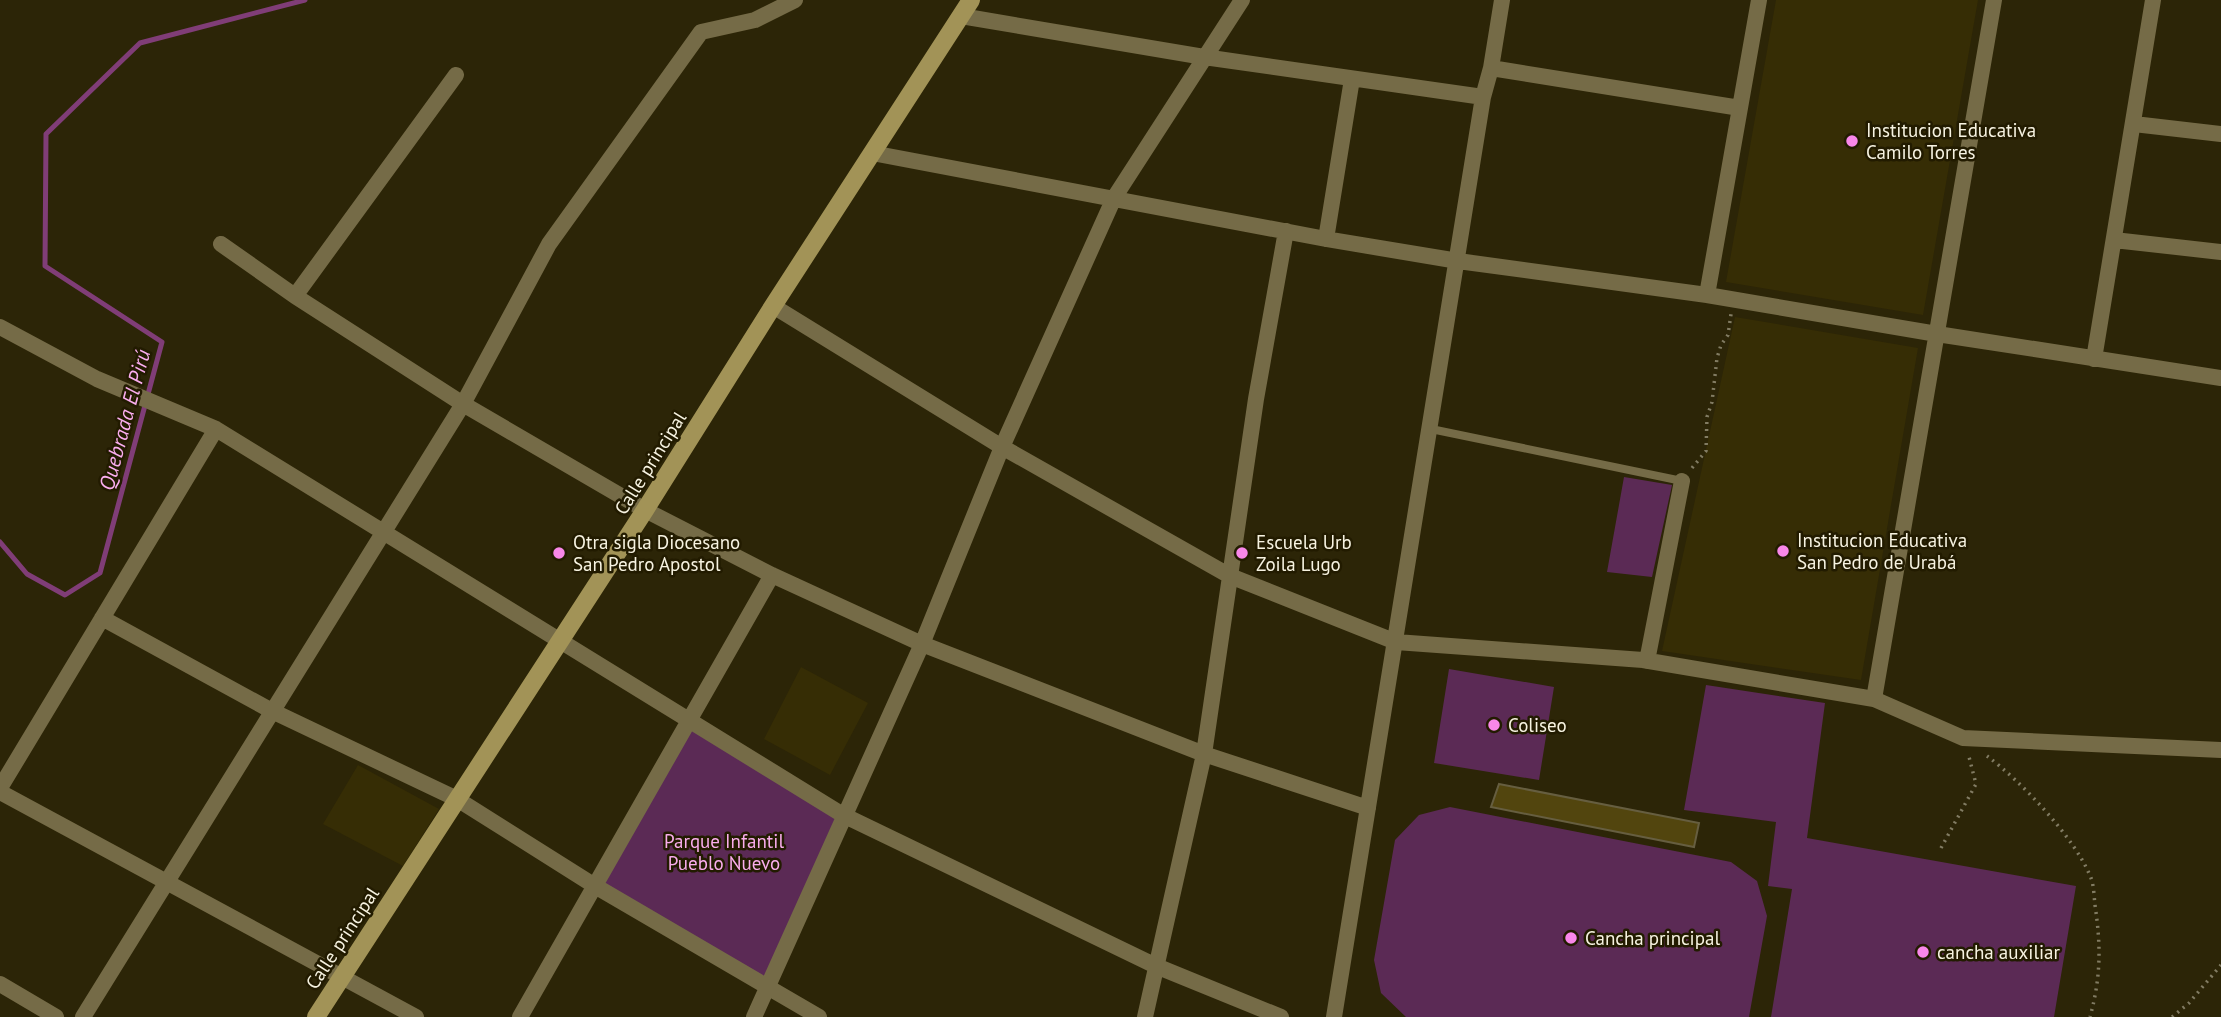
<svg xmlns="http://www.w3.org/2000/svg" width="2221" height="1017" font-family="'PT Sans',sans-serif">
<rect width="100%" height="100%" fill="#2c2507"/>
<path fill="#362d05" d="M1776,0H1978L1923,315L1726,282Z
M1735,317L1918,348L1861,680L1662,651Z
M801,667L868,703L830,775L764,739Z
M358,765L439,809L403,866L323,824Z"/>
<path fill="#5b2a55" d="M1624,477L1672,485L1652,577L1607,572Z
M1449,669L1554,687L1539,780L1434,763Z
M1706,685L1825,703L1807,838L2076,886L2054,1017H1771L1792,889L1768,886L1776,822L1684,810Z
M689,720L843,815L768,986L595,886Z
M1450,807L1731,862L1757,881L1767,916L1749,1017H1406L1381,993L1374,960L1395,840L1419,815Z"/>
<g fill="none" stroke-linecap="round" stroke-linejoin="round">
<path stroke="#803d77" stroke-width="5" d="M0,542L27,574L65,595L100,573L162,342L45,266L46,134L140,43L305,0"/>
</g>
<path fill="#52450e" stroke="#665e40" stroke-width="2" d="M1499,784L1699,823L1694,847L1491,807Z"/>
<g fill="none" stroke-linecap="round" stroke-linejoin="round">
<path stroke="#827c63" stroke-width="3.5" stroke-dasharray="2 5" stroke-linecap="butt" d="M1692,468L1706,451L1707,417L1712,402L1717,358L1721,345L1728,335L1731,314
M1987,756C2021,781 2076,839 2091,878C2094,886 2094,897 2095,905C2101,946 2101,977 2090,1017
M1941,848L1976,784L1968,753
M2172,1017L2189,1003L2221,965"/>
<path stroke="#756b47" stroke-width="8" d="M1431,429L1682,481"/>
<path stroke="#756b47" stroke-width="16" d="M961,16L1204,57L1483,97
M1491,68L1740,108
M2134,124L2221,134
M872,153L1326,239L1458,261L1707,295L1937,334L2221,378
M1326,239L1352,79
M2114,240L2221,252
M221,244L295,296L463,404L645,510L772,575L922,644L1204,754L1368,808
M1707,295L1759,0
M295,296L456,75
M773,306L1002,447L1230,576L1396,642L1643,660L1874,699L1963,738L2221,750
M0,327L97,379L216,429L843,815L1156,966L1281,1017
M2094,359L2153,0
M102,618L272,711L457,799L595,886L819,1017
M1647,661L1682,481
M1874,699L1994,0
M0,788L216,429
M0,792L416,1017
M0,984L56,1017
M83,1017L463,404L549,244L701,32L755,20L795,0
M520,1017L772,575
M754,1017L922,644L1002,447L1114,198L1242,0
M1145,1017L1204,754L1256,399L1286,231
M1334,1017L1483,97L1491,68L1502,0"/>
<path stroke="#a29357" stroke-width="18" d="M316,1017L645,510L773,306L971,0"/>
</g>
<g fill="#f987e9" stroke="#221b00" stroke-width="2.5">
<circle cx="1852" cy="141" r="7"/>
<circle cx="1783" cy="551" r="7"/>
<circle cx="559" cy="553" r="7"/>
<circle cx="1242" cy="553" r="7"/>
<circle cx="1494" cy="725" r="7"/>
<circle cx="1571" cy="938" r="7"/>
<circle cx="1923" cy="952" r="7"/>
</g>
<g text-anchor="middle" stroke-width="5" stroke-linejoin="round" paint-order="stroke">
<g font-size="19" fill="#f7f3e1" stroke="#221b00" text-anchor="start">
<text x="1866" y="137">Institucion Educativa<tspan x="1866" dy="22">Camilo Torres</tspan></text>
<text x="1797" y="547">Institucion Educativa<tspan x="1797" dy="22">San Pedro de Urabá</tspan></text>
<text x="573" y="549">Otra sigla Diocesano<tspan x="573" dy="22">San Pedro Apostol</tspan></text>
<text x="1256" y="549">Escuela Urb<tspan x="1256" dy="22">Zoila Lugo</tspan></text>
<text x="1508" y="732">Coliseo</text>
<text x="1585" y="945">Cancha principal</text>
<text x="1937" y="959">cancha auxiliar</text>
</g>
<g font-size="19" fill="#f7f3e1" stroke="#221b00">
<text transform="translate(650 463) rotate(-58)" y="7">Calle principal</text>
<text transform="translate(342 938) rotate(-57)" y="7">Calle principal</text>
</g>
<g font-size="19" fill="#faaded" stroke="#221b00">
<text x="724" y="848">Parque Infantil<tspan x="724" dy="22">Pueblo Nuevo</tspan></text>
</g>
<g font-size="21" font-style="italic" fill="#fbaeef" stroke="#221b00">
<text transform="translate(125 420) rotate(-75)" y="7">Quebrada El Pirú</text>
</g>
</g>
</svg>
